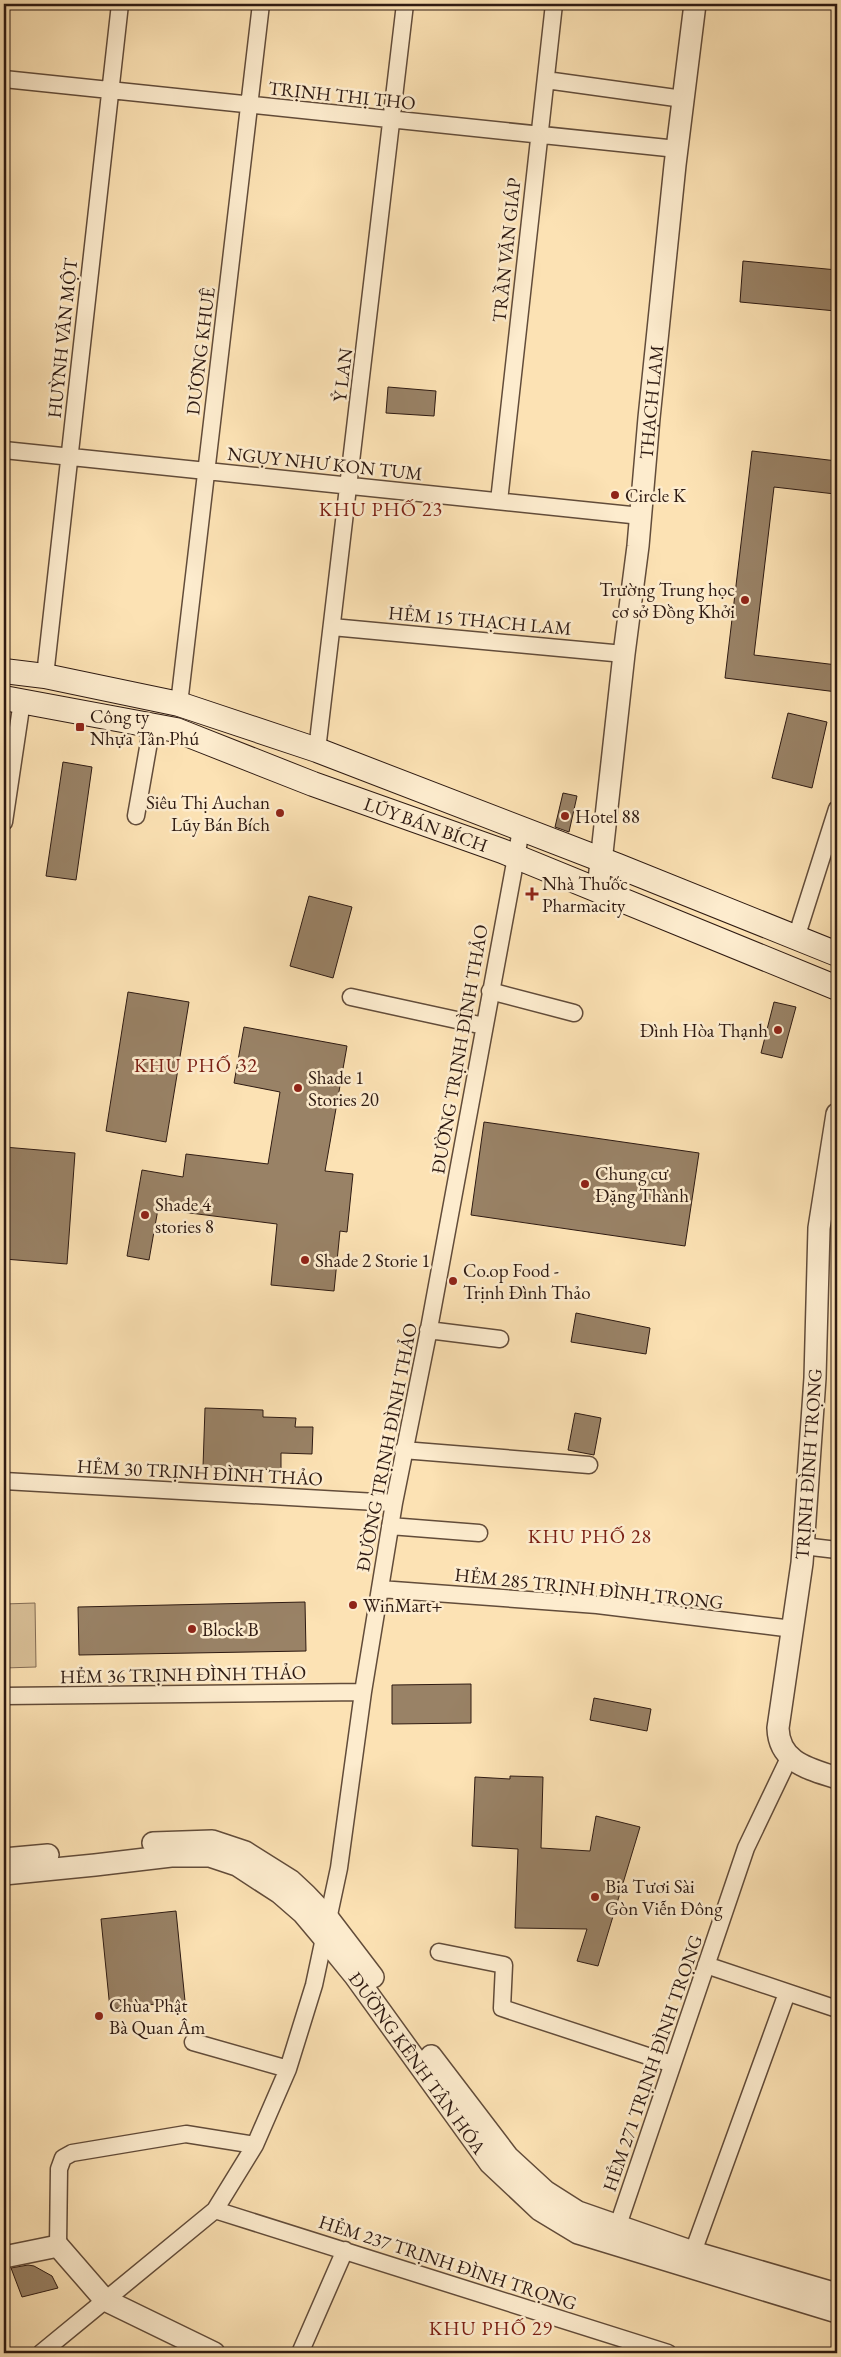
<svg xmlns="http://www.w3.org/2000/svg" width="841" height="2357" font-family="'EB Garamond',serif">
<rect width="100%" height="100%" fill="#fce2b4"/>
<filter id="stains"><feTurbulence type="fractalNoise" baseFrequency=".004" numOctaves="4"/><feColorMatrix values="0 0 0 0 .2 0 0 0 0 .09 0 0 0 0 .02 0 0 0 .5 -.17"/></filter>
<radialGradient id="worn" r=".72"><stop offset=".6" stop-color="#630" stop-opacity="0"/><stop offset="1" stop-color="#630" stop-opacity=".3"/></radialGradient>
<path fill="#d9c098" stroke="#846d55" d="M35,1603L36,1667L4,1668V1604Z"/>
<path fill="#998266" stroke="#2e1a12" d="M743,261L837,270L836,311L740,302Z
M388,387L436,391L434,416L386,413Z
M752,451L837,461L835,494L774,487L754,655L837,665V692L725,678Z
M788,713L827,722L812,788L772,778Z
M63,762L92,767L76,880L46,876Z
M563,793L577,796L569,832L555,827Z
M309,896L352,907L333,978L290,966Z
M128,992L189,1002L166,1142L106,1131Z
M774,1002L796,1007L782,1058L761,1053Z
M244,1027L347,1046L325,1171L353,1174L347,1232L340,1231L334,1291L271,1285L277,1224L158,1209L149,1260L127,1256L142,1170L183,1177L186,1154L268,1164L280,1092L234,1083Z
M484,1122L699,1153L685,1246L471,1215Z
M4,1147L75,1153L67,1264L4,1259Z
M576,1313L650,1328L646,1354L571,1342Z
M205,1408L263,1410V1417L296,1418L295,1427H313L312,1454L281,1453V1470L203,1467Z
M575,1413L601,1418L594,1455L568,1450Z
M305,1602L306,1651L79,1655L78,1607Z
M471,1684V1723L392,1724V1685Z
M594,1698L651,1709L647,1731L590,1720Z
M510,1776L543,1777L541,1848L590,1851L596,1816L640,1827L598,1966L577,1961L587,1929L515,1928L518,1849L472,1846L475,1777L510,1779Z
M176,1911L185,2001L110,2009L101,1919Z
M28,2265L34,2266L52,2276L58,2288L22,2297L11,2268Z"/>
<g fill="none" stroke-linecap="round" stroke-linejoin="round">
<defs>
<path id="minor" d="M4,79L677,149
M546,80L683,99
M4,450L641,516
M499,501L554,4
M332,627L624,654
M45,676L120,4
M179,704L261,4
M317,750L405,4
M136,816L152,725
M4,822L22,701
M796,938L837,809
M490,991L574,1013
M351,997L484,1026
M428,1330L500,1339
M403,1450L589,1465
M4,1481L394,1503
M390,1526L479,1533
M803,1546L837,1550
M380,1589L597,1605L793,1629
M4,1696L363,1692
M439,1952L504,1965L502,2008L672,2064
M706,1965L837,2009
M193,2042L288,2069
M215,2210L668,2353
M614,2237L746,1848L789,1758
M58,2246L59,2169L63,2158L72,2153L186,2134L255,2145
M693,2252L787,1993
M41,2353L215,2210L255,2145L288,2069L314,1985L339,1868L363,1692L394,1503L428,1334L521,830
M300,2353L345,2250"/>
<g id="tertiary">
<path id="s1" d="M598,889L624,654L638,546L649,418L675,165L695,4"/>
<path d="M837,1114L819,1228L815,1378L802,1563L778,1728C779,1763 810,1769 837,1778"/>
<path d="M153,1843L212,1841L245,1852L291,1881L306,1895L328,1918L373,1977"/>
<path d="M4,1859L48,1855"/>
<path id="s2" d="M4,1874L95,1865L171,1856H210L237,1865L280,1893L303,1913L324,1938L355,1976L490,2163L540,2210L578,2233L837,2312"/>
<path d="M431,2056L508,2157L545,2191L578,2212L693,2252L837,2294"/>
<path d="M4,2257L58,2246L105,2300L214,2353"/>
</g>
<g id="secondary">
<path d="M4,671L45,676L179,704L317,750L618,866L837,954"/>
<path id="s3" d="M4,698L176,730L313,784L502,851L837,988"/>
</g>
</defs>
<use href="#minor" stroke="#624c3a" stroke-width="19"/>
<use href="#tertiary" stroke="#624c3a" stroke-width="24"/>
<use href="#secondary" stroke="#2e1a12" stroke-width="26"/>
<use href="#minor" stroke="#fdecce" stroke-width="16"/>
<use href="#tertiary" stroke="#fdecce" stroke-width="21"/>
<use href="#secondary" stroke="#fdecce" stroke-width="24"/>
</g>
<g fill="#8f2418" stroke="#fdecce" stroke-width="2">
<circle cx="615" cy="495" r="5"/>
<circle cx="745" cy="600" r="5"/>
<rect x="75" y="722" width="10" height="10" rx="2.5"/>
<circle cx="280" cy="813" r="5"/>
<circle cx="565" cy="816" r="5"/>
<path d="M529.5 886.5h5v5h5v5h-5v5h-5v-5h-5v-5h5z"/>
<circle cx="778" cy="1030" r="5"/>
<circle cx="298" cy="1088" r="5"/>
<circle cx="585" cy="1184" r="5"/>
<circle cx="145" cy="1215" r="5"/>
<circle cx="305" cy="1260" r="5"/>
<circle cx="453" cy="1281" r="5"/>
<circle cx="353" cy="1605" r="5"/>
<circle cx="192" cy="1629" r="5"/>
<circle cx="595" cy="1897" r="5"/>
<circle cx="99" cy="2016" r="5"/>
</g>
<g text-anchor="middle" stroke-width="5" stroke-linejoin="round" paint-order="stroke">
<g font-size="19" fill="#2e1a12" stroke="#fdecce">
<text transform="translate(342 95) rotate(6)" y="7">TRỊNH THỊ THO</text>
<text transform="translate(506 250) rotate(-84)" y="7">TRẦN VĂN GIÁP</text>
<text transform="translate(62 338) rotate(-84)" y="7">HUỲNH VĂN MỘT</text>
<text transform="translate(200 351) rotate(-83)" y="7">DƯƠNG KHUÊ</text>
<text transform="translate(342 375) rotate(-83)" y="7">Ỷ LAN</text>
<text dy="7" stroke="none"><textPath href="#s1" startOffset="490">THẠCH LAM</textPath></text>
<text transform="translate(325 463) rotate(6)" y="7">NGỤY NHƯ KON TUM</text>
<text transform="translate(480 620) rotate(5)" y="7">HẺM 15 THẠCH LAM</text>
<text dy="7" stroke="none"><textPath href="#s3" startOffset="442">LŨY BÁN BÍCH</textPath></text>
<text transform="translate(459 1049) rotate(-80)" y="7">ĐƯỜNG TRỊNH ĐÌNH THẢO</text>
<text transform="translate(386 1447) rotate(-79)" y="7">ĐƯỜNG TRỊNH ĐÌNH THẢO</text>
<text transform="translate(808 1464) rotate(-86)" y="7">TRỊNH ĐÌNH TRỌNG</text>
<text transform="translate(200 1472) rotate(3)" y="7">HẺM 30 TRỊNH ĐÌNH THẢO</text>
<text transform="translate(589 1588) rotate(6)" y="7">HẺM 285 TRỊNH ĐÌNH TRỌNG</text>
<text transform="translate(183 1674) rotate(-1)" y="7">HẺM 36 TRỊNH ĐÌNH THẢO</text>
<text transform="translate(652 2063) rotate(-71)" y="7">HẺM 271 TRỊNH ĐÌNH TRỌNG</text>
<text dy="7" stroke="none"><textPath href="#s2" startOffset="506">ĐƯỜNG KÊNH TÂN HÓA</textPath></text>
<text transform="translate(448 2262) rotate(18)" y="7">HẺM 237 TRỊNH ĐÌNH TRỌNG</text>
</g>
<g font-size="19" fill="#2e1a12" stroke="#fdecce" text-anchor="start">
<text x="625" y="502">Circle K</text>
<text x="735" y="596" text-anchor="end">Trường Trung học<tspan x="735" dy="22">cơ sở Đồng Khởi</tspan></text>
<text x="90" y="723">Công ty<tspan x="90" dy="22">Nhựa Tân Phú</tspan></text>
<text x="270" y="809" text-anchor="end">Siêu Thị Auchan<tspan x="270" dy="22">Lũy Bán Bích</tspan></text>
<text x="575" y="823">Hotel 88</text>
<text x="542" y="890">Nhà Thuốc<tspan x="542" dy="22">Pharmacity</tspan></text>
<text x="768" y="1037" text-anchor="end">Đình Hòa Thạnh</text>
<text x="308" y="1084">Shade 1<tspan x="308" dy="22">Stories 20</tspan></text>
<text x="595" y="1180">Chung cư<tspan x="595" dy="22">Đặng Thành</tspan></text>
<text x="155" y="1211">Shade 4<tspan x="155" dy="22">stories 8</tspan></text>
<text x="315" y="1267">Shade 2 Storie 1</text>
<text x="463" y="1277">Co.op Food -<tspan x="463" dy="22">Trịnh Đình Thảo</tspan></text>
<text x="363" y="1612">WinMart+</text>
<text x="202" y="1636">Block B</text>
<text x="605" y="1893">Bia Tươi Sài<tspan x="605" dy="22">Gòn Viễn Đông</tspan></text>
<text x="109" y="2012">Chùa Phật<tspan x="109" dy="22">Bà Quan Âm</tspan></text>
</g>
<g font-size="20" letter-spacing="1" fill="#7a1f14" stroke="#fdecce">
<text x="381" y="516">KHU PHỐ 23</text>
<text x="196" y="1072">KHU PHỐ 32</text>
<text x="590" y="1543">KHU PHỐ 28</text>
<text x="491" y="2335">KHU PHỐ 29</text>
</g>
</g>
<rect width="841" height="2357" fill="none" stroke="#fce2b4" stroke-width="20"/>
<rect x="5" y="5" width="831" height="2347" fill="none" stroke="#2e1a12" stroke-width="2.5"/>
<rect x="10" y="10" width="821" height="2337" fill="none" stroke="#2e1a12"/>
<rect width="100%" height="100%" filter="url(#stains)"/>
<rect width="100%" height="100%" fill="url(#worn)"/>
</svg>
